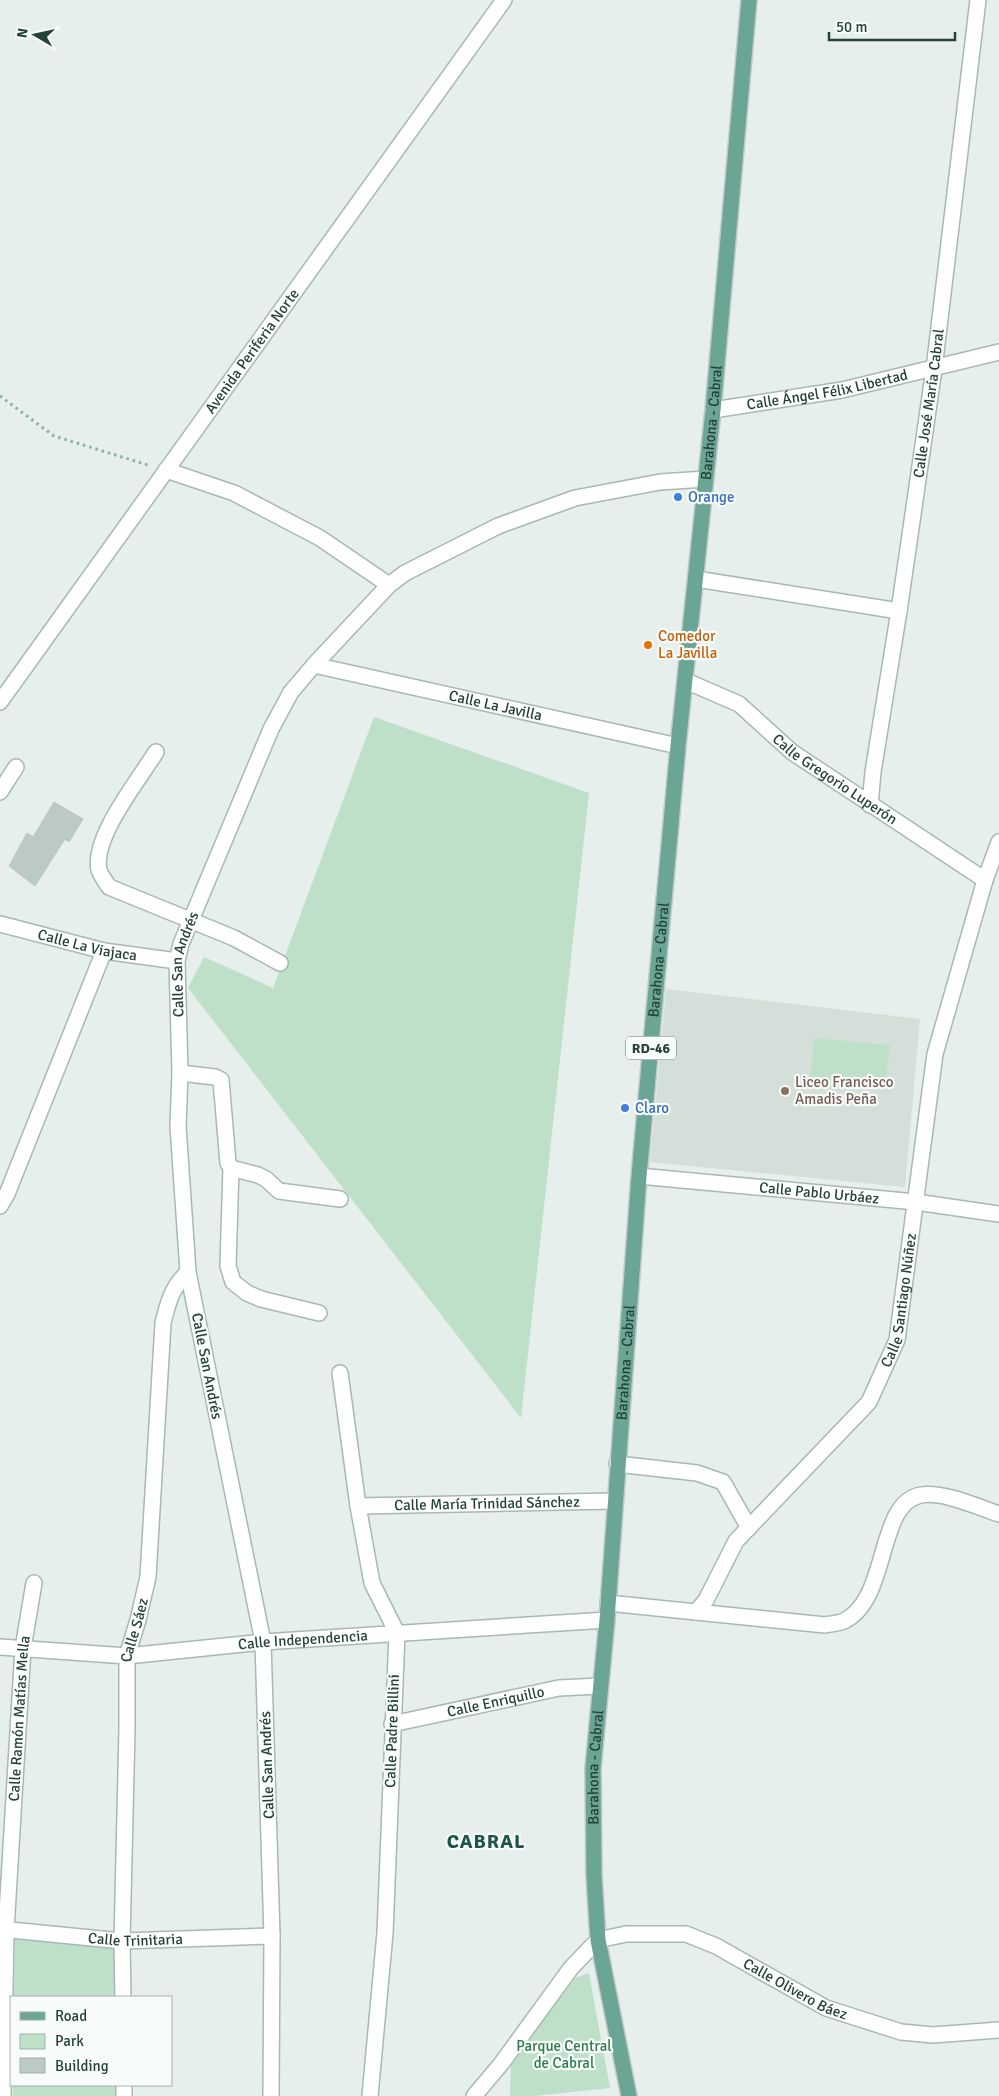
<svg xmlns="http://www.w3.org/2000/svg" width="999" height="2096" font-family="Signika,sans-serif">
<rect width="100%" height="100%" fill="#e6efeb"/>
<path fill="#d4dfda" d="M666,989L920,1019L905,1187L650,1162Z"/>
<path fill="#bfe0c8" d="M374,717L589,793L521,1418L188,988L204,957L273,988Z
M814,1038L890,1045L885,1089L810,1082Z
M15,1939L114,1948V1997H14Z
M589,1973L610,2088L535,2096H510L511,2062L575,1978Z
M13,2085H115V2096H13Z"/>
<path fill="#bbcac4" stroke="#b8c9c2" d="M54,802L83,819L69,842L65,839L35,886L9,866L27,833L33,837Z"/>
<g fill="none" stroke-linecap="round" stroke-linejoin="round">
<defs>
<g id="minor">
<path id="s1" d="M713,410L842,390L999,352"/>
<path d="M166,470L234,493L320,538L389,585"/>
<path d="M696,579L899,611"/>
<path id="s2" d="M314,665L678,746"/>
<path id="s3" d="M686,681L739,704L792,752L985,880"/>
<path id="s4" d="M0,702L504,0"/>
<path d="M156,752C139,780 92,837 99,870C101,876 106,882 109,887L234,938L280,963"/>
<path d="M0,792L16,767"/>
<path id="s5" d="M870,805L873,772L899,611L934,369L978,0"/>
<path id="s6" d="M0,924L104,951L177,961"/>
<path d="M180,1073L215,1077L221,1080L228,1163L231,1168L258,1175L266,1179L279,1191L340,1199"/>
<path d="M231,1168L228,1266L233,1282L247,1293L261,1299L319,1313"/>
<path id="s7" d="M639,1176L916,1202L999,1214"/>
<path d="M0,1206L7,1194L104,951"/>
<path d="M340,1373L358,1506L372,1583L397,1633L385,1933L370,2096"/>
<path d="M617,1464L697,1473L723,1482L749,1528"/>
<path id="s8" d="M358,1506L615,1501"/>
<path id="s9" d="M608,1603L696,1612L706,1600L736,1541L869,1402L897,1340L935,1054L985,880L999,842"/>
<path d="M696,1612L825,1625C831,1624 839,1623 844,1621C890,1599 876,1503 921,1495C943,1491 978,1507 999,1514"/>
<path id="s10" d="M0,1647L127,1656L263,1642L607,1620"/>
<path id="s11" d="M392,1724L559,1688L600,1686"/>
<path id="s12" d="M0,1929L122,1941L272,1936"/>
<path id="s13" d="M123,1997L122,1941L127,1729V1656L138,1620L148,1577L163,1323C168,1302 172,1287 188,1272"/>
<path d="M124,2085V2096"/>
<path id="s14" d="M3,2096L6,1930L23,1648L34,1583"/>
<path id="s15" d="M271,2096L272,1936L263,1642L188,1272L178,1126L180,1073L177,961L181,944L271,729L291,692L314,665L389,585L405,573L498,526L575,498L660,482L706,479"/>
<path id="s16" d="M474,2096L501,2064L571,1968L598,1940L626,1934H686L716,1946L826,2008L901,2032L933,2035L999,2030"/>
</g>
<g id="major">
<path id="s17" d="M629,2096L598,1940L594,1875L593,1768L607,1620L639,1176L678,746L713,410L749,0"/>
</g>
</defs>
<use href="#minor" stroke="#a8b8b2" stroke-width="18"/>
<use href="#major" stroke="#c2cac8" stroke-width="18"/>
<path stroke="#86b3a5" stroke-width="3" stroke-dasharray="2.5 4" stroke-linecap="butt" d="M0,396L54,436L151,466"/>
<use href="#minor" stroke="#fff" stroke-width="15"/>
<use href="#major" stroke="#6aa596" stroke-width="15"/>
</g>
<g fill="#3f7fe0" stroke="#f7fbf9" stroke-width="2">
<circle cx="678" cy="497" r="5"/>
<circle cx="625" cy="1108" r="5"/>
</g>
<circle fill="#e8710a" stroke="#f7fbf9" stroke-width="2" cx="648" cy="645" r="5"/>
<circle fill="#8d6e63" stroke="#f7fbf9" stroke-width="2" cx="785" cy="1091" r="5"/>
<g text-anchor="middle" stroke-width="4.5" stroke-linejoin="round" paint-order="stroke">
<rect fill="#f7fbf9" stroke="#637a73" stroke-width="1" x="626" y="1036.5" width="50" height="23" rx="4"/>
<g font-size="14" font-weight="bold" fill="#24423a">
<text x="651" y="1053">RD-46</text>
</g>
<g font-size="15" fill="#24423a" stroke="#f7fbf9">
<text dy="5" stroke="none"><textPath href="#s4" startOffset="432">Avenida Periferia Norte</textPath></text>
<text dy="5" stroke="none"><textPath href="#s1" startOffset="116">Calle Ángel Félix Libertad</textPath></text>
<text dy="5" stroke="none"><textPath href="#s5" startOffset="406">Calle José María Cabral</textPath></text>
<text dy="5" stroke="none"><textPath href="#s17" startOffset="1682">Barahona - Cabral</textPath></text>
<text dy="5" stroke="none"><textPath href="#s2" startOffset="186">Calle La Javilla</textPath></text>
<text dy="5" stroke="none"><textPath href="#s3" startOffset="180">Calle Gregorio Luperón</textPath></text>
<text dy="5" stroke="none"><textPath href="#s6" startOffset="90">Calle La Viajaca</textPath></text>
<text dy="5" stroke="none"><textPath href="#s17" startOffset="1142">Barahona - Cabral</textPath></text>
<text dy="5" stroke="none"><textPath href="#s15" startOffset="1141">Calle San Andrés</textPath></text>
<text dy="5" stroke="none"><textPath href="#s7" startOffset="181">Calle Pablo Urbáez</textPath></text>
<text dy="5" stroke="none"><textPath href="#s9" startOffset="470">Calle Santiago Núñez</textPath></text>
<text dy="5" stroke="none"><textPath href="#s17" startOffset="738">Barahona - Cabral</textPath></text>
<text transform="translate(207 1366) rotate(79)" y="5">Calle San Andrés</text>
<text dy="5" stroke="none"><textPath href="#s8" startOffset="129">Calle María Trinidad Sánchez</textPath></text>
<text dy="5" stroke="none"><textPath href="#s13" startOffset="368">Calle Sáez</textPath></text>
<text dy="5" stroke="none"><textPath href="#s10" startOffset="304">Calle Independencia</textPath></text>
<text dy="5" stroke="none"><textPath href="#s11" startOffset="106">Calle Enriquillo</textPath></text>
<text dy="5" stroke="none"><textPath href="#s14" startOffset="378">Calle Ramón Matías Mella</textPath></text>
<text transform="translate(392 1731) rotate(-88)" y="5">Calle Padre Billini</text>
<text transform="translate(267 1765) rotate(-92)" y="5">Calle San Andrés</text>
<text dy="5" stroke="none"><textPath href="#s17" startOffset="332">Barahona - Cabral</textPath></text>
<text dy="5" stroke="none"><textPath href="#s12" startOffset="136">Calle Trinitaria</textPath></text>
<text dy="5" stroke="none"><textPath href="#s16" startOffset="411">Calle Olivero Báez</textPath></text>
</g>
<g font-size="15" fill="#366cbe" stroke="#f7fbf9" text-anchor="start">
<text x="688" y="502">Orange</text>
<text x="635" y="1113">Claro</text>
</g>
<g font-size="15" fill="#c56008" stroke="#f7fbf9" text-anchor="start">
<text x="658" y="641">Comedor<tspan x="658" dy="17">La Javilla</tspan></text>
</g>
<g font-size="15" fill="#785e54" stroke="#f7fbf9" text-anchor="start">
<text x="795" y="1087">Liceo Francisco<tspan x="795" dy="17">Amadis Peña</tspan></text>
</g>
<g font-size="15" fill="#2d7a4b" stroke="#f7fbf9">
<text x="564" y="2051">Parque Central<tspan x="564" dy="17">de Cabral</tspan></text>
</g>
<g font-size="20" font-weight="bold" letter-spacing="1" fill="#1f5548" stroke="#f7fbf9">
<text x="486" y="1848">CABRAL</text>
</g>
</g>
<rect x="10" y="1996" width="162" height="90" fill="#f7fbf9" stroke="#a3b1ad"/>
<rect x="20" y="2012" width="25" height="8" fill="#6aa596" stroke="#a3b1ad"/>
<text x="55" y="2021" font-size="15" fill="#24423a">Road</text>
<rect x="20" y="2034" width="25" height="15" fill="#bfe0c8" stroke="#a3b1ad"/>
<text x="55" y="2046" font-size="15" fill="#24423a">Park</text>
<rect x="20" y="2058" width="25" height="15" fill="#bbcac4" stroke="#a3b1ad"/>
<text x="55" y="2071" font-size="15" fill="#24423a">Building</text>
<g transform="translate(35 35) rotate(279)" stroke="#f7fbf9" stroke-width="4" paint-order="stroke">
<path d="M0-4L9 19L0 12L-9 19Z" fill="#24423a"/>
<text y="-8" font-size="14" font-weight="bold" text-anchor="middle" fill="#24423a">N</text>
</g>
<path d="M829 32v8h126v-8" fill="none" stroke="#24423a" stroke-width="2.5"/>
<text x="836" y="32" font-size="15" fill="#24423a" stroke="#f7fbf9" stroke-width="4" paint-order="stroke">50 m</text>
</svg>
